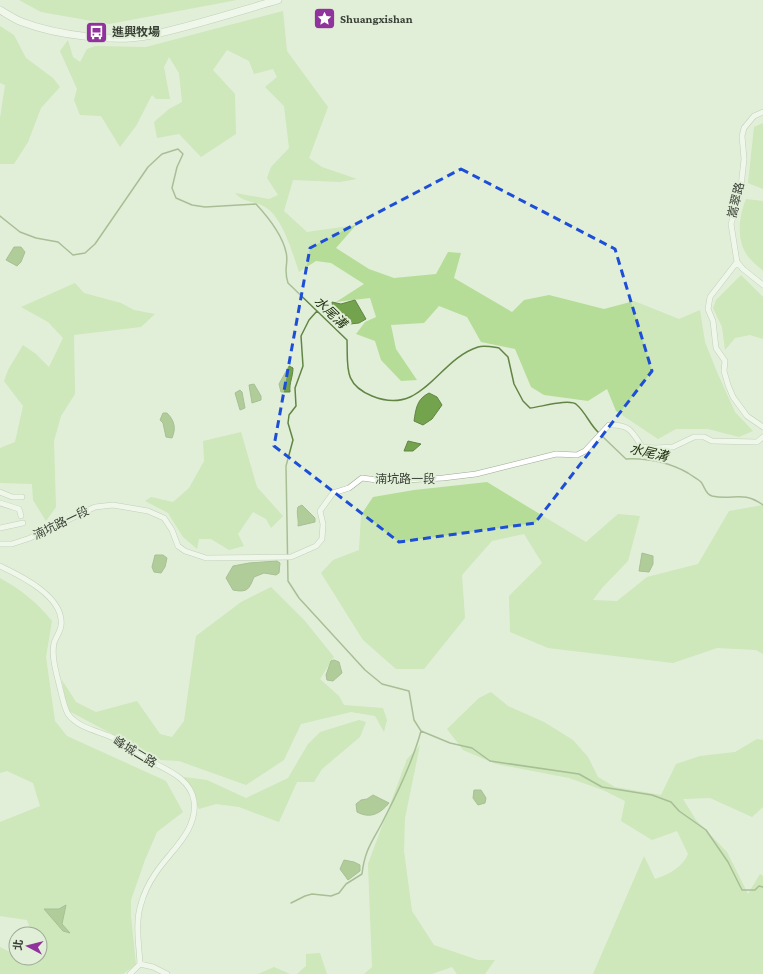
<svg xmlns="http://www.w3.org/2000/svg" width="763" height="974" font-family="'Crimson Pro','Noto Sans TC',serif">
<rect width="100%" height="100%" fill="#e1efd8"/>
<path fill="#b5dd97" d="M19,0H237L109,24L41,12Z
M283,11L287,51L328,107L309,158L322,167L357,179L340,182L293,180L284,211L307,232L356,225L336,248L369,269L394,278L436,274L448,252L461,253L454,278L512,312L524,300L549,295L604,309L634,301L679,319L700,310L705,342L717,372L735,412L753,431L739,437L708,429H676L658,439L616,411L607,389L588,401L544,395L531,387L515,349L481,342L467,317L439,306L424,323L391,325L396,349L417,380L401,381L381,360L375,341L356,334L365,322L376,317L370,298L336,302L364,284L331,263L316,261L299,272C293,254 282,216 265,207C253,200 246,204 235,193L269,199L278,195L267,178L271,167L289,148L284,106L265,87L277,77L273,69L254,74L249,61L227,50L213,70L235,94L236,134L201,157L179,134L157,138L154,122L169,109L182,102L179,73L169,57L164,67L170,99H156L152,95L136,126L120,147L101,116L80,115L74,100L77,89L60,51L68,40L73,57L80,62L87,49L95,46L146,47Z
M0,26L14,35L26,58L53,78L60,87L41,108L28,142L14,164H0V118L5,85L0,83Z
M763,123V189L748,183L754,127Z
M746,199L763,201V271C758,266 751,261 747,255C736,239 739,216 746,199Z
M741,275L763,297V339L750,335L735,338L725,350L722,327L713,308L716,300Z
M75,283L84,293L121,303L134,310L155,314L141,327L74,335L75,394L61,416L54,441L56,507L46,521L33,500L32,484L0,483V448L15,442L23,406L4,381L8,370L23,345L36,354L49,367L63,338L48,322L21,307Z
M241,432L257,487L283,516L271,528L266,519L253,512L238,534L244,546L229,550L211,539H199L197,549L183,537L168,513L145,501L151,497L173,502L189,488L204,461L203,441Z
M487,482L586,542L618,514L640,516L628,561L602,588L593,600L617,601L647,577L698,564L729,511L763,505V654L756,650L717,648L673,663L548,648L510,632L509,596L542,563L524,534L492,541L462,575L465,618L424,669H396L363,640L321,573L333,560L359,550L361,515L373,497L414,490Z
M0,578C21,590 37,602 52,621L46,657L55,721L67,736L166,781L183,812L157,832L145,860L131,900V916L136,965L123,974H0V947L16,955V958L26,960L40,958L41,956L40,934H32L27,920L0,916V822L40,806L33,783L7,771L0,773Z
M271,587L305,621L334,657L320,679L339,696L344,705L383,708L387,720L384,732L375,716L351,712L301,724L284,760L246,785L179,761L161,760L67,710L62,680L76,702L96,712L137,701L160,734L172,737L184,721L196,636L241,602Z
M491,692L508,706L544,722L573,740L588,757L598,777L615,787L661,795L676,764L700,756L735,752L757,739L763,740V807L752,817L710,798L683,799L696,820L727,852L748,894L760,874L763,876V974H593L644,856L655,879C668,875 683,867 688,854L677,831L652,840L621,821L625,801L603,790L569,778L496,764L463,750L447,729L479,698Z
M359,720L366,722L360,737L322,769L314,782H297L279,822L239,807L216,804L199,809L184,777L207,780L246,798L288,778L308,744L320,732Z
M420,745L405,818L404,851L412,911L434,945L478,960H495L485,974H457L452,967L432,974H364L372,967L368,864L407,759Z
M320,953L327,974H297L306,966V954Z
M274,967L290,974H258Z"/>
<path fill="#74a34d" stroke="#628546" d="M14,247H21L25,252L21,262L17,266L6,260Z
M355,300L366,319L359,323L350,324L348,316H334L332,302L341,304Z
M289,366L293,368C293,377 289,383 290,392H281L279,384Z
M254,384L261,396V400L252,403L249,385Z
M240,390L242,392L245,408L240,410L235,393Z
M429,393L437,397L442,405L432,419L423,425L414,421C416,408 417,399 429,393Z
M163,413H167C175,421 176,429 172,438L166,437L163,423L160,420Z
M408,441L421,444L413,451H404Z
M302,505L315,518V522L298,526C299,519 296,514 298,507Z
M642,553L653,556V564L649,572L639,571Z
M155,555H163L167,558L165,567L161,573L154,572L152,567Z
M277,561L280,563L279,573L276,575L264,573L254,577C249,589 248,593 233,590L226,578L233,566L249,563Z
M334,660L339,662L342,673L333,681L327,680L326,675L331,661Z
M474,790H481L486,798L485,803L478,805L473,798Z
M373,795L389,803C380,814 370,819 357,812L356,804L361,800L367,799Z
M344,860L354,862L360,865V871L348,880L340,869Z
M66,905L62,924L70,933L63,931L44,909H59Z"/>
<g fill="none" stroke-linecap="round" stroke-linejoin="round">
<path stroke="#628546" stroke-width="1.5" d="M0,216L20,232L36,238L58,242L73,255L85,253L95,244L148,167L162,154L178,149L183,154L177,167L172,188L176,198L192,205L205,207L256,204C268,217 282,234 286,252C289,263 283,269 288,283L347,340C348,367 343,384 372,396C423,417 437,360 478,347C484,345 493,347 499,348L508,357L514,384L523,401L530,408C541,407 570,398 577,405C586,413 590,425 599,433
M317,311L309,320L301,336L303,366L295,388L296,406L289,415L288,423L293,440L286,466L288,581L299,598L365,670L382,684L409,691L414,720L421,731L450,743L472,748L490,761L579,774L602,787L652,795L671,802L679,811L706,830L728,862L742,890H755L759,886L763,887
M602,436L626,459C649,458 668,462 688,473C692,476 698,479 701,482C705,487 705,494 712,496C733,501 742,490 763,505
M291,903L305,896L312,894L331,896L339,893L346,884L362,874C365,847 374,840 385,817C399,790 413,760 421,731"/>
<defs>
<path id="street" d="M763,112L754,116L744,128L742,136L744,159L741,187L738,201L731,224L737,262L743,269L763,285
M737,262L710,297L708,309L713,321L716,348L725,361L724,371L728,385L733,397L747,416L763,427
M0,492L12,497H22
M0,503L19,509L21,516
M0,528L23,523
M0,544H12L30,538L95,507L113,505L148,511L164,518L172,530L178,546L185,551L206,558L291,557L316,546L322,539L323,524L320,511L333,493L349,488L362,478L384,481L443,478L476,474L556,454L577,455L585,451L609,425C629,424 632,431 642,447L656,448L673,447L694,437H704L712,441L757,442L763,437
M0,566C21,576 65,597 61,626C60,632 56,637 54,643C51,657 57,675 60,688C62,696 64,707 68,714C79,729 100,731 116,739C125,744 132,751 141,756C160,768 190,775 194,801C198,831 170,851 155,874C149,883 144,893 141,904C135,922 139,945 140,964
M130,974L140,964L153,967L167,974"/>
<path id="secondary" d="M0,10C7,14 14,19 22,22C56,35 115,43 151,35C194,26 236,12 278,0"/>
</defs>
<use href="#street" stroke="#9daa94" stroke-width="6"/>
<use href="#secondary" stroke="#9daa94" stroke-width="8"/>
<use href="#street" stroke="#fff" stroke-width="5"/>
<use href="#secondary" stroke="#fff" stroke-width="7"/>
</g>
<path d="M0 0H763V974H0ZM461,169L615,249L652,371L535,523L399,542L274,446L310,248Z" fill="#e1efd8" fill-opacity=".55" fill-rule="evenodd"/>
<path fill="none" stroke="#1d4ed8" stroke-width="3" stroke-dasharray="8 5" stroke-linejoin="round" d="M461,169L615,249L652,371L535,523L399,542L274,446L310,248Z"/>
<defs>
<symbol id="sight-square" viewBox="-11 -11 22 22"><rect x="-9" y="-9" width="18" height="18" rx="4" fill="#91339c" stroke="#e1efd8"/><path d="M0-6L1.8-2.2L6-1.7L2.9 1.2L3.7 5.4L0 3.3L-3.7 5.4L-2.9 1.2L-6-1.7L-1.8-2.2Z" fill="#fff"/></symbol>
<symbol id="bus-square" viewBox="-11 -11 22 22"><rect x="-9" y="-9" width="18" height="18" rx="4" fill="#91339c" stroke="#e1efd8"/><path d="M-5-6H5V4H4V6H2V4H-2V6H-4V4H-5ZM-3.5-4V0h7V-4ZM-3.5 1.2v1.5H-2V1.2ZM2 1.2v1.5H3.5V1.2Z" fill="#fff"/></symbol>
</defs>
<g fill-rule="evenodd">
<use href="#sight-square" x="312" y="6" width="25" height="25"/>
<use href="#bus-square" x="84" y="20" width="25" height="25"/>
</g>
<g text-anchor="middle" stroke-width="4" stroke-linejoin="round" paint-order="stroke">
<g font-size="12" font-weight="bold" fill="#393f35" stroke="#e1efd8" text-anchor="start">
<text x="340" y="23">Shuangxishan</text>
<text x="112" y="36">進興牧場</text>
</g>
<g font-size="12" fill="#393f35" stroke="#e1efd8">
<text transform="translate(736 200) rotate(-77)" y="4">嵩翠路</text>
<text x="405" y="483">湳坑路一段</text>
<text transform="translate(61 523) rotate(-26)" y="4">湳坑路一段</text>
<text transform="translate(135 752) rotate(31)" y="4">峰城二路</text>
</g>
<g font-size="13" font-style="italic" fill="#20320f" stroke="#e1efd8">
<text transform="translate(331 312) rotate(44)" y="5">水尾溝</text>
<text transform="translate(649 452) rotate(13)" y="5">水尾溝</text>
</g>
</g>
<g transform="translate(28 946) rotate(277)"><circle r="19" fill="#e1efd8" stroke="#9ea997"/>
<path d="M0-3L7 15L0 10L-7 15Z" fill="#91339c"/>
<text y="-6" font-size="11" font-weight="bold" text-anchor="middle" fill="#393f35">北</text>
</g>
</svg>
